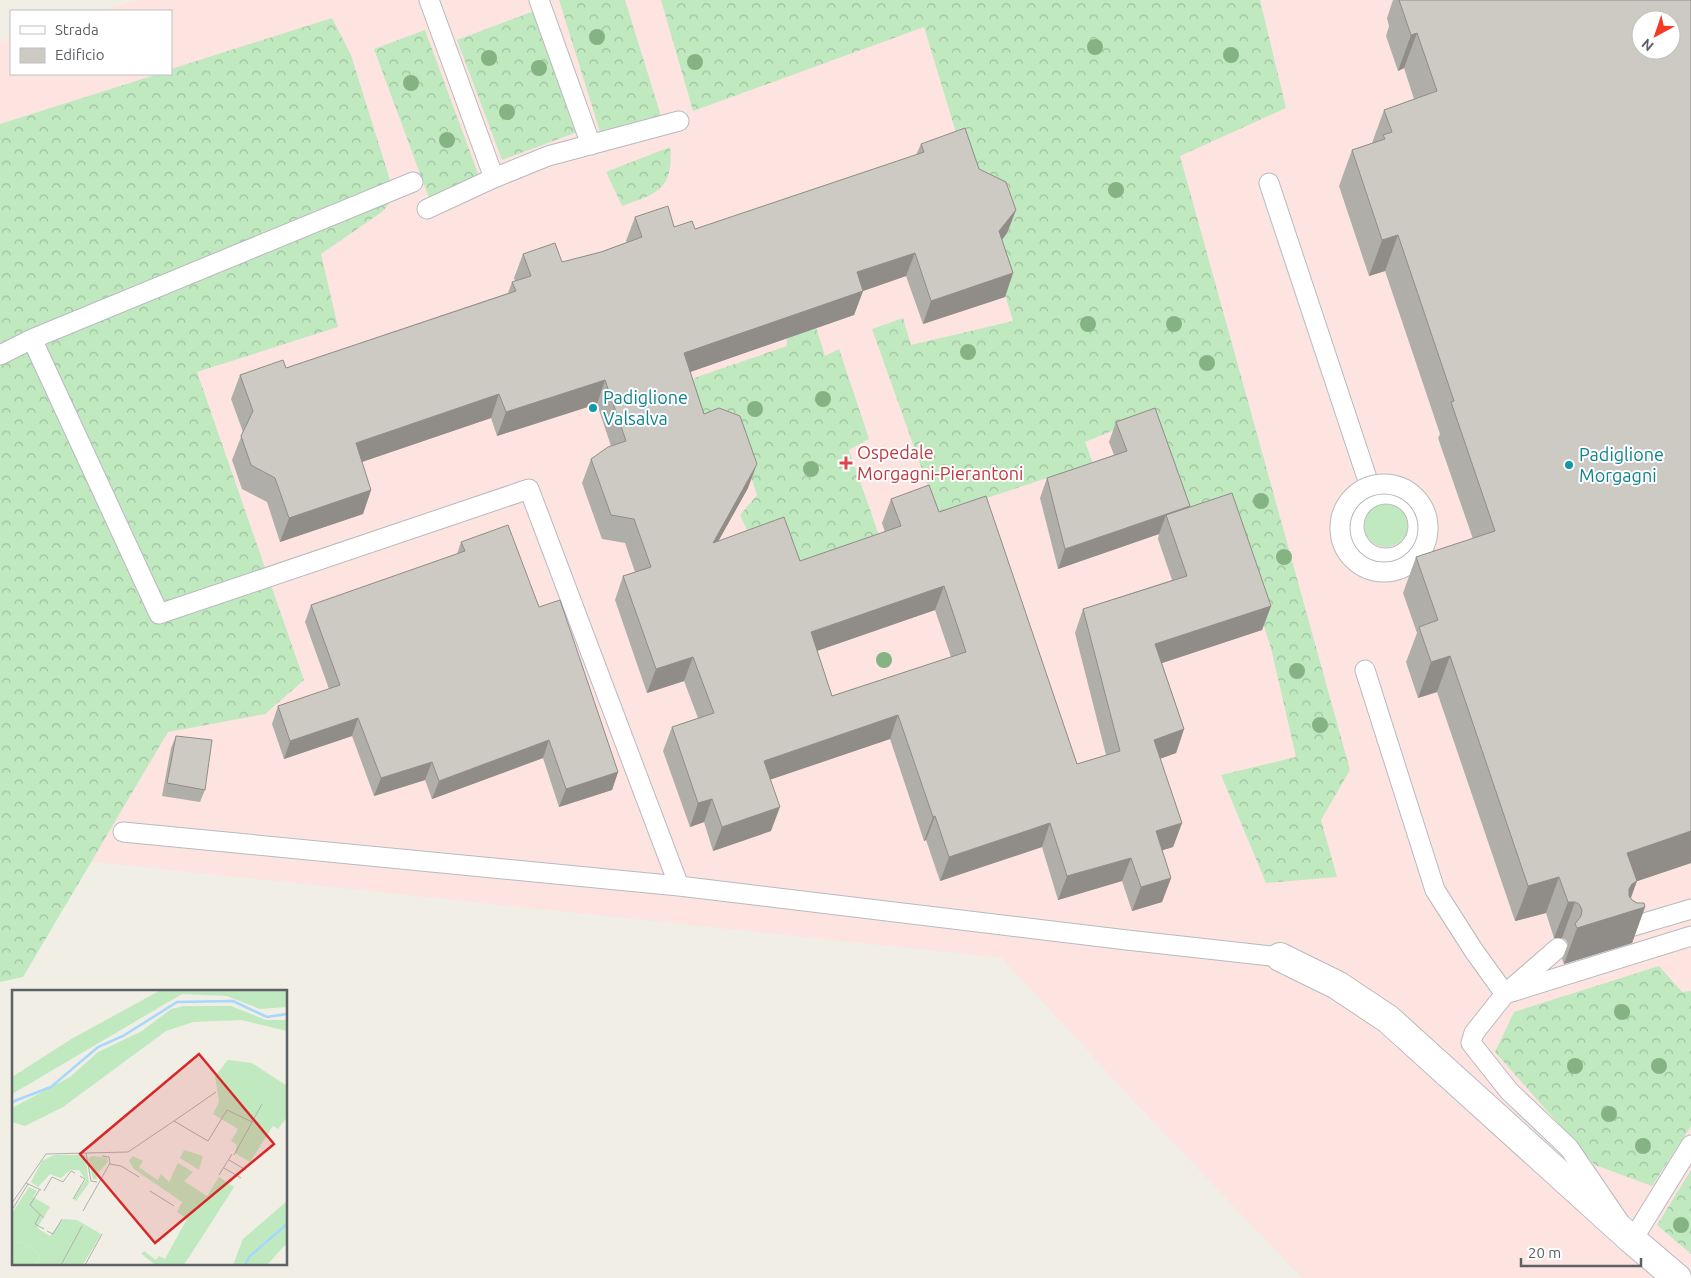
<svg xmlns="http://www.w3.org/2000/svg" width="1691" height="1278" font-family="Ubuntu,sans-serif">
<defs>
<pattern id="forest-crowns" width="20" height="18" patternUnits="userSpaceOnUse" patternTransform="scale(1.25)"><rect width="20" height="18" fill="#c0e9c0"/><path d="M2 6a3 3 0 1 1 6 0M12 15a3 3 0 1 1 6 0" fill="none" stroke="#9fc0a0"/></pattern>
</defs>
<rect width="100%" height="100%" fill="#f0eee5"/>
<path fill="#fde4e0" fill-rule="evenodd" d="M137,0H1691V1278H1302L1156,1125L1002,958L0,852V42L11,39V74H171V11H100ZM1641,20H1671V50H1641Z"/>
<path fill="#c0e9c0" d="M1364 525a22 22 0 1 1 44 0a22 22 0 1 1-44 0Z"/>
<path fill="url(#forest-crowns)" d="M559,0H625L661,116L601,135Z
M661,0H1260L1286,108L1180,156L1350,770L1321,820L1337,877L1266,883L1221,775L1296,757L1271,648L1226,511L1156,534L1149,416L1085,442L1093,463L938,514L872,329L903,318L911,345L1013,321L924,27L693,111Z
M534,11L580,131L502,160L457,40Z
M332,18L351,55L395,196L382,212L321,254L338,327L197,372L304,680L265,714L168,732L23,977L0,982V124L158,74H171V69Z
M425,30L480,179L429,198L374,49Z
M670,147C674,189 657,194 622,206L606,172Z
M812,314L825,356L839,349L869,439L849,450L881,541L793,579L752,541L740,515L757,495L740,443L695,427L687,395L694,378L787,346L786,323Z
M1659,966L1682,992L1691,991V1126L1652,1186L1595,1165L1495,1052L1514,1012Z
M1691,1170V1254L1657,1225Z"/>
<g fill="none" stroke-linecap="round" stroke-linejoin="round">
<defs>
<path id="service" d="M429,0L494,178
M539,0L591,145
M1269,183L1366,475
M427,209L494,178L548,156L679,121
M32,339L159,614L529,489L679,886L1127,940L1280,957
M0,355L32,339L413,182
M1354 526a32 32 0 1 1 64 0a32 32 0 1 1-64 0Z
M1365,670L1435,890L1474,951L1505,994L1558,948
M123,832L679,886
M1627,928L1691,909
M1691,936L1505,994L1474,1033L1471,1043L1509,1091L1569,1148L1631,1239L1638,1231L1691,1145"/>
<path id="minor" d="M1280,957L1337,985L1388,1019L1631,1239L1677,1278"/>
</defs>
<use href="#service" stroke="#b7babf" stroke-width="21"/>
<use href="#minor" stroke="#b7babf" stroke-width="30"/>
<use href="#service" stroke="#fff" stroke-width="19"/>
<use href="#minor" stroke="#fff" stroke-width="28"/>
<defs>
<path id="service-bridge" d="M1340 528a44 44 0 1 1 88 0a44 44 0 1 1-88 0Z"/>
</defs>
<use href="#service-bridge" stroke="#b7babf" stroke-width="21" stroke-linecap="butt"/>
<use href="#service-bridge" stroke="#fff" stroke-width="19"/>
</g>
<g fill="#86b384">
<circle cx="597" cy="37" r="8"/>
<circle cx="1095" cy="47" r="8"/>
<circle cx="1231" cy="55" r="8"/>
<circle cx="489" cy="58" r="8"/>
<circle cx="695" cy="62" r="8"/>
<circle cx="539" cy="68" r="8"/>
<circle cx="411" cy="83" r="8"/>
<circle cx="507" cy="112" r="8"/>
<circle cx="447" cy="140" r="8"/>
<circle cx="1116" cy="190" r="8"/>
<circle cx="1088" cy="324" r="8"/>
<circle cx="1174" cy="324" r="8"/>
<circle cx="968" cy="352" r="8"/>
<circle cx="1207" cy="363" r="8"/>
<circle cx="823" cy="399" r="8"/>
<circle cx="755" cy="409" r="8"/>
<circle cx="811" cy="469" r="8"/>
<circle cx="1261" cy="501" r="8"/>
<circle cx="1284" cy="557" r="8"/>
<circle cx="884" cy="660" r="8"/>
<circle cx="1297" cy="671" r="8"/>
<circle cx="1320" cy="725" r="8"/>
<circle cx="1622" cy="1012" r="8"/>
<circle cx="1575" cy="1066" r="8"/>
<circle cx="1659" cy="1066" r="8"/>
<circle cx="1609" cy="1114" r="8"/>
<circle cx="1643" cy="1146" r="8"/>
<circle cx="1681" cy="1225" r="8"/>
</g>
<path fill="#b0aea9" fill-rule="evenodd" d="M1393,0H1691V863L1637,881L1631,898L1632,900L1645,907L1632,943L1564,964L1562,959L1568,944L1566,940L1562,938H1554L1546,913L1515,921L1437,692L1418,698L1406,662L1417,633L1403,593L1416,557L1473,539L1438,438L1440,434L1385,271L1369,276L1339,186L1352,150L1372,143L1384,110L1414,99L1404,68L1398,71L1386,36L1389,26L1387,18Z
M921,144L979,169L1016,210L1007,233L1002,240L1013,273L1005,297L923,324L906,276L863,291L854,315L690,372L704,414L748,488L718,541L800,561L885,532L882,523L891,499L939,512L1077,764L1106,755L1075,633L1083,609L1172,580L1158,539L1159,534L1058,569L1040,498L1047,478L1114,455L1109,442L1116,422L1190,506V507L1271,606L1262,630L1162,663L1184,729L1176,753L1160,759L1182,823L1173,847L1162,850L1171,878L1162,902L1132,911L1122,881L1058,900L1042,847L940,881L926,840L924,841L890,739L770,779L771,831L713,851L704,822L690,827L663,751L672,727L698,718L684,681L647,693L615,600L623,576L635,572L625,543L602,539L582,483L591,459L611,446L597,404L497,436L491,418L362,462L371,490L363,514L280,542L267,502L242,489L232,460L243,432L231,399L240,375L286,368L508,293L512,282L515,281L514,278L523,254L562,262L601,252L627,242L626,241L635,217L674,227L695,229L916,155ZM935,610L951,657L832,696L817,651Z
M461,542L539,607L618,772L612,790L559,807L543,758L432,799L425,780L374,796L352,736L284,759L272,724L278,706L329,689L305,622L311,605L457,554Z
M176,736L205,790L200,802L162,796L171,748Z"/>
<path fill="#908d89" d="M1417,33L1404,68L1398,71L1411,35Z
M1016,210L1007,233L991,254L999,231Z
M1398,235L1385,271L1369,276L1382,240Z
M915,253L906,276L863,291L854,315L676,377L684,353L857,272Z
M1013,273L1005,297L923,324L931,301Z
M605,380L597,404L497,436L506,412Z
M499,394L491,418L347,467L356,443Z
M757,464L748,488L704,567L713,543Z
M371,490L363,514L280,542L289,518Z
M1190,506L1183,525L1166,515L1159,534L1058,569L1065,549Z
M944,586L935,610L802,656L811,632Z
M1271,606L1262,630L1147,668L1155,644Z
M1450,656L1437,692L1418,698L1431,662Z
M693,657L684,681L647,693L656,669Z
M898,715L890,739L755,785L764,761Z
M358,718L352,736L284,759L290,741Z
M1184,729L1176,753L1145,764L1154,740Z
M549,740L543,758L432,799L439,781Z
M432,762L425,780L374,796L381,778Z
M618,772L612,790L559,807L566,789Z
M712,799L704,822L690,827L698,803Z
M780,807L771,831L713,851L722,827Z
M935,816L926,840L924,841L933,817Z
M1050,823L1042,847L940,881L949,857Z
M1182,823L1173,847L1147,855L1156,831Z
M1691,831V863L1614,889L1627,853Z
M1131,858L1122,881L1058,900L1067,876Z
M1559,877L1546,913L1515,921L1528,886Z
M1171,878L1162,902L1132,911L1141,887Z
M1637,881L1625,913L1645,907L1632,943L1564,964L1577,928L1629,889L1632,884Z
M1568,902H1575L1562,938H1554Z"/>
<path fill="#cdcac4" stroke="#908d89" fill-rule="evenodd" d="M1399,0H1691V831L1627,853L1637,881L1632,884L1629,889V896L1632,900L1637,903H1644L1645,907L1577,928L1575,924L1581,916L1582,910L1579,904L1575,902H1568L1559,877L1528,886L1450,656L1431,662L1419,627L1438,620L1416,557L1495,531L1451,402L1454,401L1398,235L1382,240L1352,150L1385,139L1383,135L1392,132L1384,110L1437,91L1417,33L1411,35ZM1641,20H1671V50H1641Z
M965,128L979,169L1006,182L1016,210L999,231L1013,273L931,301L915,253L857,272L863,291L684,353L704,414L719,408L740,416L757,464L713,543L784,517L800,561L901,526L891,499L929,485L939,512L986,496L1077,764L1120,751L1083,609L1187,576L1166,515L1232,493L1271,606L1155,644L1184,729L1154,740L1182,823L1156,831L1171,878L1141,887L1131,858L1067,876L1050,823L949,857L935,816L933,817L898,715L764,761L780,807L722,827L712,799L698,803L672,727L714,713L693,657L656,669L623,576L651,567L634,519L611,515L591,459L608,447L626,441L605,380L506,412L499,394L356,443L371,490L289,518L275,478L251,465L241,436L253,411L240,375L283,360L286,368L516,291L512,282L531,276L523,254L555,243L562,262L601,252L642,237L635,217L668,206L674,227L692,221L695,229L924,152L921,144ZM944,586L966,652L832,696L811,632Z
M1155,408L1190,506L1065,549L1047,478L1127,451L1116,422Z
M508,525L539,607L560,600L618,772L566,789L549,740L439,781L432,762L381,778L358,718L290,741L278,706L340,685L311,605L465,551L461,542Z
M176,736L212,740L205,790L167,783Z"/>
<g fill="#0f9aa8" stroke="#fff" stroke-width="2">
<circle cx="593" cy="408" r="5"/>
<circle cx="1569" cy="465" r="5"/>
</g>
<path fill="#e0444e" stroke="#fff" stroke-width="2" d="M843.5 455.5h5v5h5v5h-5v5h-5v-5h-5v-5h5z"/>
<g text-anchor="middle" stroke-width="4" stroke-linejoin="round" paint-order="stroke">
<g font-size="18" fill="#0d838f" stroke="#fff" text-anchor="start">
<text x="603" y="404">Padiglione<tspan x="603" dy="21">Valsalva</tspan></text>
<text x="1579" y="461">Padiglione<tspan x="1579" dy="21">Morgagni</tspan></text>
</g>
<g font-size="18" fill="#be3a42" stroke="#fff" text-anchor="start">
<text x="857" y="459">Ospedale<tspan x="857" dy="21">Morgagni-Pierantoni</tspan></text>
</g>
</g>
<g transform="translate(12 990)">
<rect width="275" height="275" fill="#f0eee5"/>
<path d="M149,0H275V17L248,19L215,6L170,4L0,104V87L61,48ZM8,251L28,265L23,275H0V255Z" fill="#c0e9c0"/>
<path d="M172,16H219L254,30H275V41L229,30L181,32L154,41L51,117L13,136L0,132V118L58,87L86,62L130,41L159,19ZM216,70L240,73L275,96V127L266,139L261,136L238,172L223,163L225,155L219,151L226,139L201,124L207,112L203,86ZM172,160L191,166L187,180L168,168ZM42,165H73L77,193L64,211L61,209L74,190L67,180H58L49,188L38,184L26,197L19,192L30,171ZM81,166L95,168L96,172L84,185L85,189H81L76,168ZM121,166L131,171L127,177L135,183L146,190L149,184L157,192L166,173L181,182L172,191L195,206L207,187L222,197L172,275H144L129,264L132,261L144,270L147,266L153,269L175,229L165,222L170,212L122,179L117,171ZM17,197L25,201L21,207L38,217L25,238L38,246L51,229L65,230L89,244L71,275H23L28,265L8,251L0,255V223ZM275,211V253L255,275H221L231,249Z" fill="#c0e9c0"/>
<path fill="none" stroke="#a5d7ff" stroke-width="2.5" d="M0,112L39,97L86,57L111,46L165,12L221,11L255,27L275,24M233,275L237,267L275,234"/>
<path fill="none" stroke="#b1b2ae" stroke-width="1" d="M162,131L204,102M74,163L79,191L85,192M222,165L250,114M217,170L234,180M98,174L109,176L127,187M212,178L229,188M207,185L220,164M14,193L29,200M28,199L18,215L32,228M32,201L40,187L51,192L59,181L63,183M138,201L162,216M61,209L73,189L68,186M0,213L34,164L116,162L162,131L196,151L215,120L240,132M0,220L16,194M71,221L98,173L97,167L90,166M28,225L23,234L32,239M35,241L41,244L50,229M49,275L70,236M73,275L90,244"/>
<path fill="#d62828" fill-opacity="0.15" stroke="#d62828" stroke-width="2.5" d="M187,64L262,154L143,253L68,164Z"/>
<rect width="275" height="275" fill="none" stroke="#5c6166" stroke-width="2.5"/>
</g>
<rect x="10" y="10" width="162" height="65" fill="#ffffff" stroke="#bec0c2"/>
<rect x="20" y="26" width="25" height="8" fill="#ffffff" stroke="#bec0c2"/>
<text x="55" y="35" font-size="15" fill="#5c6166">Strada</text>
<rect x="20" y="48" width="25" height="15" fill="#cdcac4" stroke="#bec0c2"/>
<text x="55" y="60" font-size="15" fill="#5c6166">Edificio</text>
<g transform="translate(1656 35) rotate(220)"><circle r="24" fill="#ffffff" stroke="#bec0c2"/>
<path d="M0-4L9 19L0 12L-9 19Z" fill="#f43926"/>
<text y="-8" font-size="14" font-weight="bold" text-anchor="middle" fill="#5c6166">N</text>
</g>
<path d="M1521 1258v8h120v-8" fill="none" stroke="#5c6166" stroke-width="2.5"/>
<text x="1528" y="1258" font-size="15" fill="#5c6166" stroke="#ffffff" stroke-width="4" paint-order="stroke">20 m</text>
</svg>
